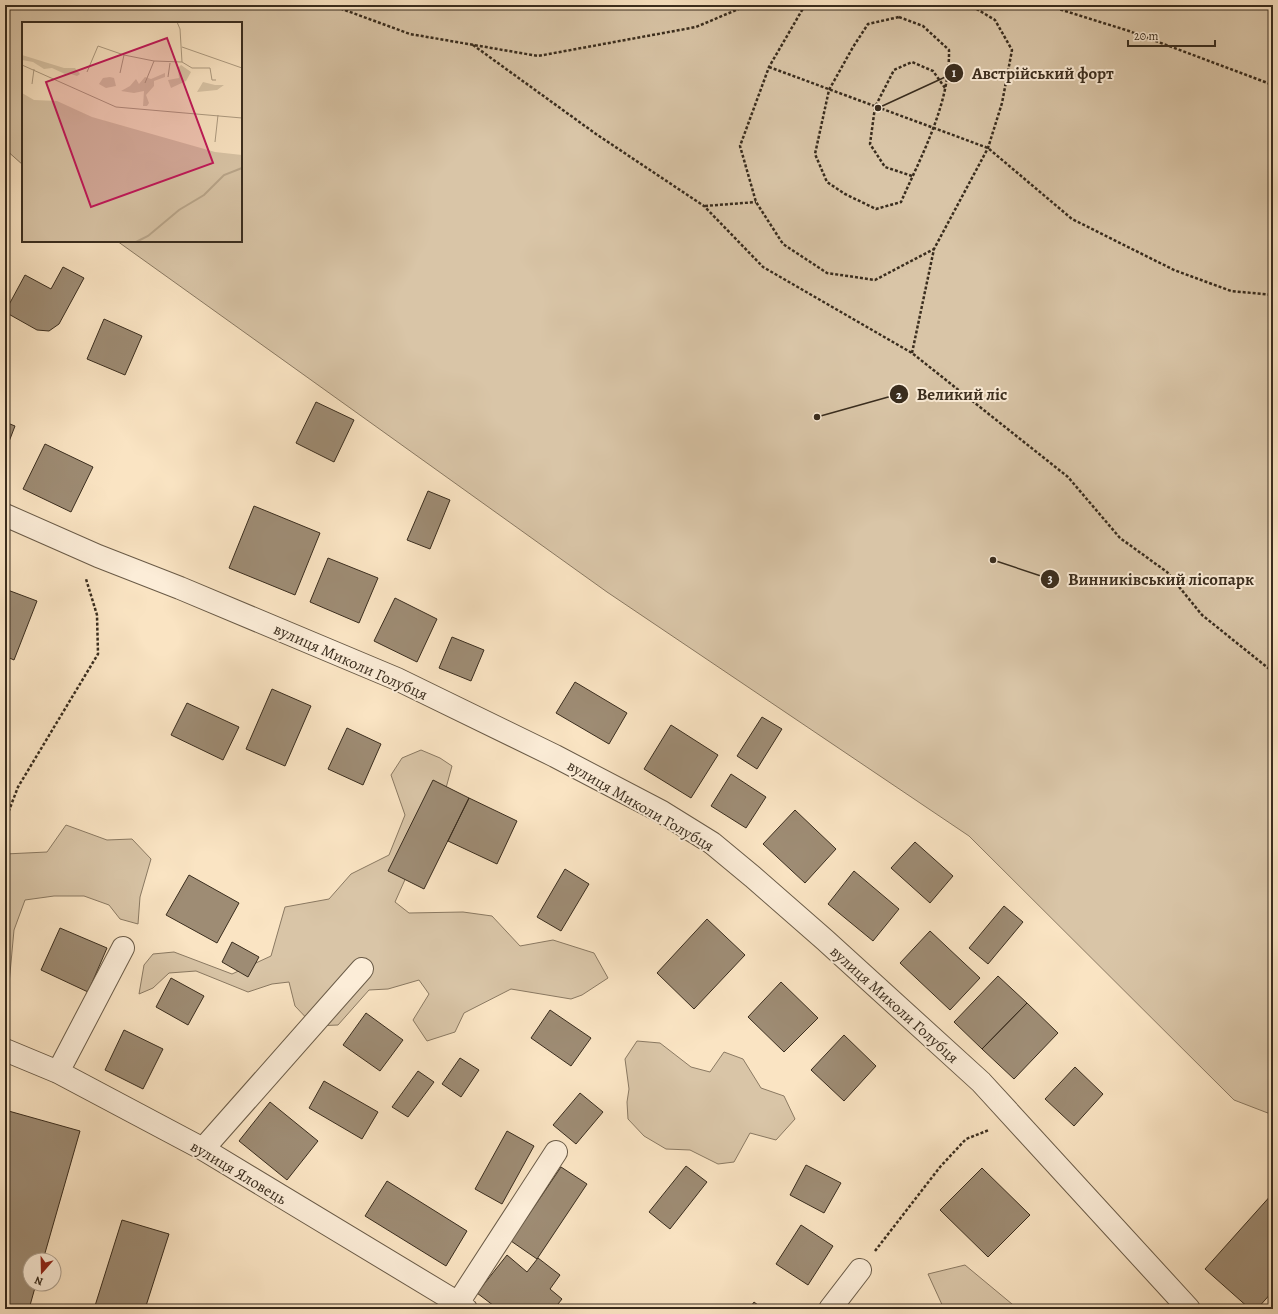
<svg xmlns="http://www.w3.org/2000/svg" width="1278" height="1314" font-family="Alegreya,serif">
<rect width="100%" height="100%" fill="#fae4c3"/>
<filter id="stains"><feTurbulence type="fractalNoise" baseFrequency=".005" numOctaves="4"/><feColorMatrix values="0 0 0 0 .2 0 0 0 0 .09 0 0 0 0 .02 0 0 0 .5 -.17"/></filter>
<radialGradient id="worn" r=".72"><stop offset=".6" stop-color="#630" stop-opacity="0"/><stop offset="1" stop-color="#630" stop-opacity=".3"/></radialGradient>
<path fill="#d9c5a7" stroke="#8a7962" d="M5,5H1273V1115L1234,1100L969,836L607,592L117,241H241V23H23V165L5,149Z
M421,750L440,758L452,766L446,788L395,902L409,913L463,912L492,916L520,946L553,940L594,953L608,978L582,995L571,999L511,989L464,1013L455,1032L427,1041L413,1020L429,994L419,980L388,989L369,990L338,1025L314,1026L295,1006L289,982L272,984L248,992L196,971L169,973L153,988L139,994L144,965L153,954L174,952L232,974L271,956L285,907L329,899L351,874L389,855L405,815L391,775L402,758Z
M66,825L107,840L132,839L151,859L140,897L138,924L120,919L109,905L84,896H54L25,900L14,930L8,995L5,999V854L47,852Z
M637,1041L660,1043L691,1067L710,1072L724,1052L743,1059L761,1088L784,1096L795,1119L776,1140L750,1133L734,1162L718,1164L690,1150L666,1149L644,1136L628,1119L627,1102L629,1089L625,1059Z
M965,1265L1018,1309H944L928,1274Z"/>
<path fill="#9e8c74" stroke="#3a2d1e" d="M63,267L84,278L59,324L49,331L37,330L5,312L25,275L51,289Z
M104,319L142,336L125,375L87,359Z
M316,402L354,420L334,462L296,443Z
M5,422L15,426L5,452Z
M45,444L93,467L71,512L23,489Z
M428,491L450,500L430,549L407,540Z
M254,506L320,533L295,595L229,568Z
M328,558L378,578L359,623L310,602Z
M5,589L37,601L14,660L5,656Z
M395,598L437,619L417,662L374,641Z
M452,637L484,650L471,681L439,668Z
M575,682L627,713L609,744L556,713Z
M272,689L311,706L285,766L246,749Z
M187,703L239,727L223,760L171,735Z
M762,717L782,729L757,769L737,756Z
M671,725L718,755L691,798L644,769Z
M347,728L381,744L363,785L328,769Z
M731,774L766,797L746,828L711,806Z
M433,780L469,798L424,889L388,871Z
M469,798L517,821L497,864L448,841Z
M795,810L836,849L805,883L763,844Z
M915,842L953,876L930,903L891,868Z
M565,869L589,884L561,931L537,917Z
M854,871L899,909L873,941L828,904Z
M189,875L239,903L217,943L166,915Z
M1004,906L1023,922L988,964L969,948Z
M707,919L745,955L694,1009L657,973Z
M60,928L107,948L88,992L41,970Z
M930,931L980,978L950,1010L900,963Z
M232,942L259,957L248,977L222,962Z
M998,976L1027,1003L982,1049L954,1022Z
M171,978L204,996L188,1025L156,1007Z
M781,982L818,1018L784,1052L748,1017Z
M1027,1003L1058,1033L1014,1079L982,1049Z
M550,1010L591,1038L571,1066L531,1038Z
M366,1013L403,1040L380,1071L343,1045Z
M124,1030L163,1049L143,1089L105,1070Z
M844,1035L876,1066L844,1101L811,1070Z
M460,1058L479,1070L461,1097L442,1084Z
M1075,1067L1103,1094L1074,1126L1045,1099Z
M418,1071L434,1082L408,1117L392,1107Z
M324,1081L378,1112L362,1139L309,1108Z
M580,1093L603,1112L576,1144L553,1125Z
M270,1102L318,1141L287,1180L239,1141Z
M5,1110L80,1131L43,1260H30V1284H36L29,1309H5Z
M507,1131L534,1146L502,1204L475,1189Z
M806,1165L841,1183L824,1213L790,1195Z
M686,1166L707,1182L670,1229L649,1212Z
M561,1167L587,1184L537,1259L511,1241Z
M982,1168L1030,1215L988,1257L940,1210Z
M387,1181L467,1231L446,1266L365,1216Z
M1273,1193V1291L1257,1309H1250L1205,1269Z
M122,1220L169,1234L145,1309H94Z
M801,1225L833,1246L808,1285L776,1264Z
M507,1255L527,1272L538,1258L560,1275L550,1289L562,1299L554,1309H498L477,1293Z
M754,1302L763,1309H749Z"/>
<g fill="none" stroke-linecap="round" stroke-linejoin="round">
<defs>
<path id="minor" d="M5,515L98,556L180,588L397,679L555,756L662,812L712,843L753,877L825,940L981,1082L1189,1309
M5,1050L58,1072L203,1149L458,1303L466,1309
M58,1072L123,948
M203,1149L362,969
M458,1303L556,1152
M830,1309L860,1270"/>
</defs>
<use href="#minor" stroke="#6a5b47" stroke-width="24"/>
<path stroke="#3a2d1e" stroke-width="2.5" stroke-dasharray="3 2" stroke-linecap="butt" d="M331,5L410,34L538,56L696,27L748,5
M805,5L769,67L740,146L756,202L783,244L827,273L875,280L934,249
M1046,5L1129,31L1273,85
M899,17L923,26L949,50C950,104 922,154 901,202L876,209L845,194L827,182L815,154L829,90L853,47L868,24Z
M473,45L596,134L704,206L763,267L912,353L1068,477L1120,538L1167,572L1202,615L1273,672
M769,67L988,148L1072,219L1174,270L1231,291L1273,295
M912,176L885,167L870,144L875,107L894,70L912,62L933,71L945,88
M705,206L756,202
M912,353L934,249L988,148L1002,103L1012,50L995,20L970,5
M5,821L18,787L98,654L97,615L86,579
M875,1251L940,1167L966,1139L989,1130"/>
<use href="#minor" stroke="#fcedd8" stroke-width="22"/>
</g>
<g text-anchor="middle" stroke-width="4" stroke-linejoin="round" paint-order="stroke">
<g font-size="16" fill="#3a2d1e" stroke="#fcedd8">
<text transform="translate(351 661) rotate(24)" y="6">вулиця Миколи Голубця</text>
<text transform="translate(641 805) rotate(30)" y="6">вулиця Миколи Голубця</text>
<text transform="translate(895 1004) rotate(42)" y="6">вулиця Миколи Голубця</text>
<text transform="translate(239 1172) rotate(31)" y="6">вулиця Яловець</text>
</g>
</g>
<g transform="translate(22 22)">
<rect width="220" height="220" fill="#fae4c3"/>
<path d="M0,33L42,46H53L58,52L55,54L46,51L43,52L30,46L22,47L11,40L0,38ZM159,43L169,50L164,59L149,66L146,58L157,56L156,46ZM143,51V55L132,59V64L124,73L127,81L125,84H121L122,69L112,71L99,69L108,64L114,57L117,62L123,55L129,57ZM88,55L92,56L94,64L84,66L77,62L81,56ZM181,60L193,63H202L195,68L175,70ZM0,71L12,78L35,79L70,95L193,130L220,133V220H0Z" fill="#d9c5a7"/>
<path fill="none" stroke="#b9a68b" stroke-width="2" d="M114,220L126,214L157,188L182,173L202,153L220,146"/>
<path fill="none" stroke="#ad9b81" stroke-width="1" d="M160,25L220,46M160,40L170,46H188L190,58H194M0,43L94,85L220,96M65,50L76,24L102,33L132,39L160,40L158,7L155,0M98,51L102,33M146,55L148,41M123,61L132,39M10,62L12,47M193,120L196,93"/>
<path fill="#c2185b" fill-opacity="0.15" stroke="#c2185b" stroke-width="2" d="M145,16L191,141L69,185L24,60Z"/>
<rect width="220" height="220" fill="none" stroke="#3a2d1e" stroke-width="2"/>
</g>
<path fill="none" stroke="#3a2d1e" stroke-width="1.5" d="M878 108L954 73M817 417L899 394M993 560L1050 579"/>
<g fill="#3a2d1e" stroke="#fcedd8" stroke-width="1.5">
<circle cx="878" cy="108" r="4"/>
<circle cx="817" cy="417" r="4"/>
<circle cx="993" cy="560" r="4"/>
<circle cx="954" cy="73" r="10"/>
<circle cx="899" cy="394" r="10"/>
<circle cx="1050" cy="579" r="10"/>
</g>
<g font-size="12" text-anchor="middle" font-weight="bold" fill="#fff">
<text x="954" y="77">1</text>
<text x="899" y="399">2</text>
<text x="1050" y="583">3</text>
</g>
<g font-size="17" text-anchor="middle" font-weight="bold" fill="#3a2d1e" stroke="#fcedd8" stroke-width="4" stroke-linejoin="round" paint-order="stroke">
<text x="1043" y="79">Австрійський форт</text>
<text x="962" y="400">Великий ліс</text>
<text x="1161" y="585">Винниківський лісопарк</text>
</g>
<rect width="1278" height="1314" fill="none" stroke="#fae4c3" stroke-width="20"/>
<rect x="6" y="6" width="1266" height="1302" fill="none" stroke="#3a2d1e" stroke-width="2"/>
<rect x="10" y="10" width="1258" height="1294" fill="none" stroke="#3a2d1e"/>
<g transform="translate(42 1272) rotate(200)"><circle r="19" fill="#fcedd8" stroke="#aea08e"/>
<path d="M0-3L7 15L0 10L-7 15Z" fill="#8f2418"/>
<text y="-6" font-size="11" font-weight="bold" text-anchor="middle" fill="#3a2d1e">N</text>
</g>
<path d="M1128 40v6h87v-6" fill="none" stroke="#3a2d1e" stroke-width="2"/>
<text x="1134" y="40" font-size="12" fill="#3a2d1e" stroke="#fcedd8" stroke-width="3" paint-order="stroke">20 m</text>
<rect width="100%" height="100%" filter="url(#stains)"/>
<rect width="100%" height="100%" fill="url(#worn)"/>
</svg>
